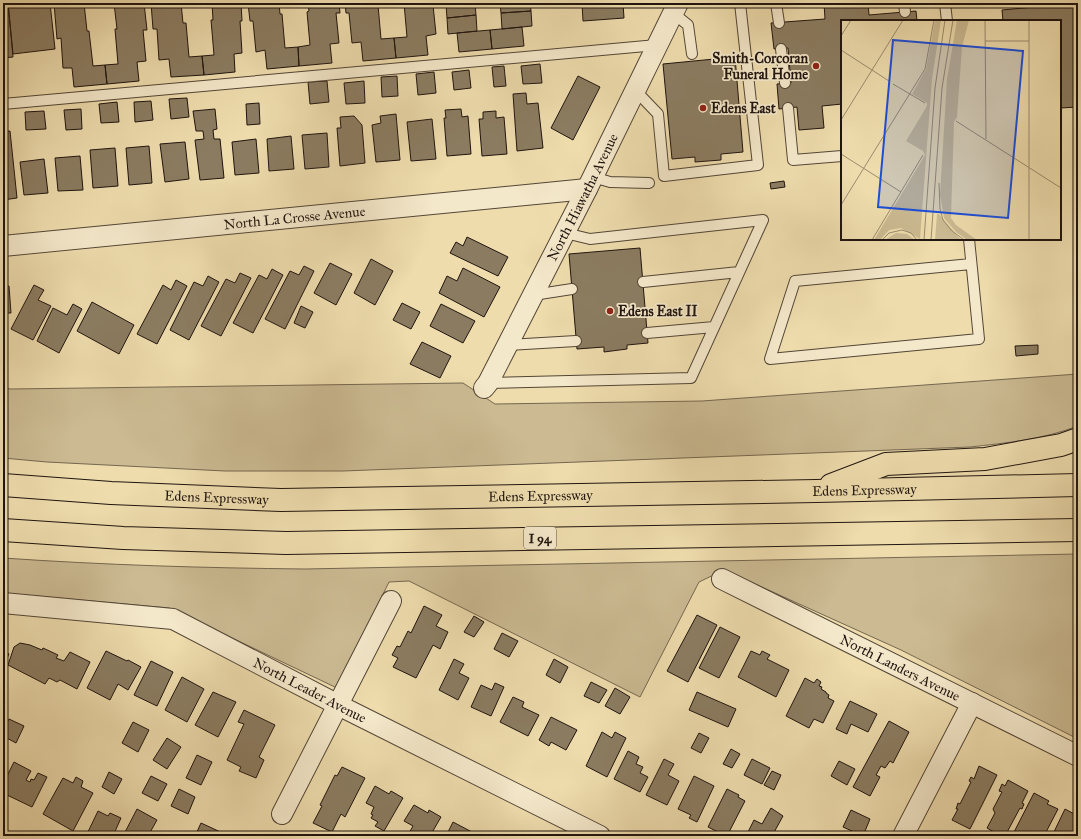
<svg xmlns="http://www.w3.org/2000/svg" width="1081" height="839" font-family="'IM FELL Great Primer',serif">
<rect width="100%" height="100%" fill="#eedcad"/>
<filter id="stains"><feTurbulence type="fractalNoise" baseFrequency=".005" numOctaves="4"/><feColorMatrix values="0 0 0 0 .2 0 0 0 0 .09 0 0 0 0 .02 0 0 0 .5 -.17"/></filter>
<radialGradient id="worn" r=".72"><stop offset=".6" stop-color="#630" stop-opacity="0"/><stop offset="1" stop-color="#630" stop-opacity=".3"/></radialGradient>
<path fill="#cbba92" stroke="#756750" d="M1078,374V426C1044,439 1007,443 970,447L343,471H225L47,462L3,458V388L11,389L463,383L495,404L702,401Z
M1078,554V739L901,650L724,570L699,582L640,697L409,581L389,582L337,688L169,608L3,593V558C104,565 205,568 305,569Z"/>
<path fill="#8b7c61" stroke="#1f140f" d="M3,3H8L13,57L3,58Z
M8,3H50L55,49L13,54Z
M54,3H84L87,31H89L93,66L105,65L107,84L74,87L72,68H63L61,38L57,39Z
M114,3H144L147,30H143L146,61L137,62L139,81L107,84L105,65L118,64L115,29H117Z
M151,3H181L183,23H186L189,57L202,56L204,75L171,77L169,59L159,60L157,29H153Z
M212,3H241L242,21H240L242,53L234,54L235,72L204,75L202,56L214,55L211,20H213Z
M248,3H279L280,14H282L285,48L298,47L299,66L267,69L265,50L256,52L253,21H250Z
M308,3H339L340,13H336L339,43L330,44L332,63L299,66L298,47L310,45L307,12L309,11Z
M345,3H375L376,6L378,5L381,39L394,38L396,58L363,61L361,42L352,43L349,13H346Z
M404,3H436V4L433,5L436,34L426,36L428,55L396,58L394,38L407,37Z
M442,3H475L476,15L447,18L446,4H442Z
M500,3H530L531,11L501,13Z
M582,3H623L624,18L583,21Z
M824,3H868L869,15L916,11L917,21H842V104L822,106L824,128L799,130L797,107L779,109L777,84L791,83L788,48L774,49L771,23L825,19Z
M1078,3V107L1060,108V21H1003L1002,10Z
M531,11L532,26L502,29L501,13Z
M476,15L477,31L448,34L447,18Z
M522,27L524,46L492,49L490,30Z
M490,30L492,49L459,52L457,33Z
M735,57L743,152L721,154V160L695,162V157L672,159L663,64Z
M540,64L542,83L523,84L521,66Z
M504,66L506,86L494,87L492,67Z
M469,70L471,88L454,90L452,72Z
M434,72L436,93L418,95L416,74Z
M397,76L398,96L382,97L381,77Z
M578,76L600,87L573,140L551,128Z
M327,81L329,102L310,104L308,82Z
M364,81L365,103L346,104L344,83Z
M526,93L527,104L538,103L543,148L517,151L513,94Z
M187,98L189,117L171,119L169,99Z
M151,101L153,120L135,122L134,102Z
M117,102L119,122L101,123L99,104Z
M259,103L260,124L247,125L246,104Z
M81,109L82,129L66,130L64,110Z
M215,109L217,129L213,130L214,139H220L224,178L200,180L195,140L204,139L203,131H196L193,111Z
M461,109L462,117L468,116L471,154L447,156L444,118H446L445,110Z
M44,111L46,129L26,130L25,112Z
M496,111V118L504,117L507,154L482,156L479,119H483V112Z
M396,114L400,160L376,162L372,125L381,123L380,116Z
M354,116L362,125L365,163L340,166L337,128H341L340,117Z
M432,119L436,159L411,161L407,122Z
M10,131L17,198L3,200V132Z
M327,133L329,167L305,169L302,135Z
M291,136L294,169L269,171L267,139Z
M256,139L259,173L235,175L232,142Z
M185,142L189,179L165,182L160,144Z
M149,146L152,183L129,185L126,148Z
M115,148L118,186L93,188L90,150Z
M80,156L83,190L58,191L55,158Z
M44,159L48,193L24,195L20,162Z
M784,181L785,187L771,189L770,183Z
M467,237L508,257L498,276L450,253L456,242L463,246Z
M640,248L648,343L627,345V349L604,352V347L577,349L569,254Z
M371,259L393,271L375,305L354,293Z
M330,263L352,274L336,305L314,293Z
M304,266L314,271L285,329L265,319L290,271L299,275Z
M463,268L500,287L484,317L439,293L447,276L457,281Z
M272,269L283,275L253,333L233,323L259,275L267,279Z
M240,273L251,278L221,336L201,326L226,279L235,283Z
M208,276L219,282L189,340L170,330L194,282L203,286Z
M176,280L187,286L157,344L137,334L163,285L171,290Z
M34,285L44,290L38,300L51,306L33,340L11,329Z
M3,286H9L11,313H3Z
M92,302L134,325L119,354L77,331Z
M402,303L420,312L411,329L393,320Z
M73,304L82,309L59,353L37,341L53,308L67,315Z
M441,304L475,321L463,343L430,326Z
M301,306L313,312L305,328L294,323Z
M422,342L451,356L440,378L410,364Z
M1038,345V354L1016,356L1015,346Z
M424,606L442,615L436,626L448,632L440,649L433,645L416,678L393,667L398,658L392,655L397,646L400,647L408,631L411,633Z
M697,615L717,625L688,682L667,671Z
M474,616L484,622L474,637L464,632Z
M720,627L740,637L719,678L699,668Z
M502,633L518,641L509,657L494,649Z
M20,643L30,645L42,650L43,648L58,655L56,658L64,661L70,652L90,662L77,689L60,680L57,682L49,678L45,684L8,665L14,647Z
M3,651L9,654L3,667Z
M106,651L127,661L128,660L141,667L128,690L118,684L110,700L87,688Z
M751,651L760,655L762,651L770,655L767,659L789,670L776,697L738,677Z
M454,659L464,664L459,673L469,678L458,700L439,690Z
M554,659L568,667L560,683L546,675Z
M151,661L173,672L157,706L134,695Z
M182,677L204,689L187,722L165,710Z
M805,678L814,683L817,679L821,682L819,686L822,687L821,689L826,692V693L829,695L828,698L834,701L823,723L814,719L809,728L786,716Z
M591,682L607,690L599,703L584,696Z
M495,683L504,687L491,716L471,707L481,685L492,690Z
M615,688L630,697L620,714L605,706Z
M213,692L236,702L218,737L195,725Z
M697,692L736,709L728,727L689,710Z
M513,697L524,702L522,707L539,715L528,736L500,722Z
M850,701L877,714L868,732L851,724L847,734L836,729Z
M244,710L275,725L259,757L264,760L256,778L239,771L241,767L227,760L244,724L238,722Z
M551,717L577,730L566,750L551,742L549,746L539,740Z
M9,719L24,726L16,743L3,736V730Z
M889,721L909,732L893,763L890,761L885,768L881,766L876,775L880,777L870,796L853,787Z
M133,722L149,730L138,752L122,743Z
M602,732L612,738L615,732L626,738L607,777L586,766Z
M699,733L709,738L701,753L691,748Z
M167,738L181,747L167,769L153,760Z
M731,749L740,754L732,768L723,764Z
M628,751L639,757L636,764L643,767L640,773L648,777L640,792L614,779Z
M197,755L212,762L201,785L186,778Z
M664,759L674,764L668,775L679,781L667,805L646,795Z
M752,759L770,768L762,784L744,775Z
M839,761L855,769L847,785L831,776Z
M14,762L31,771L26,780L30,782L31,779L34,780L38,773L47,777L32,807L7,795L6,797L3,796V784Z
M979,766L997,775L970,829L952,820L958,809H956L958,803L960,804L971,782L969,781L971,777L974,779Z
M342,767L365,778L345,817L341,814L332,832L313,823L322,806L320,805L335,775L337,776Z
M772,771L781,775L774,790L764,785Z
M109,772L122,779L114,794L102,787Z
M151,776L167,784L158,801L142,793Z
M694,776L714,786L697,822L689,818L691,815L678,809Z
M76,777L83,781L81,787L93,793L73,831L43,814L63,778L73,783Z
M1008,780L1028,791L1022,803L1024,804L1022,809L1020,808L1005,836H1001L987,828L995,813L993,809L1002,792L999,791L1002,784L1005,786Z
M375,786L389,794L391,791L403,798L384,831L375,826L378,822L371,818L373,815L371,814L374,807L366,803Z
M179,789L195,797L188,814L171,806Z
M727,789L739,795L738,797L745,801L728,834L721,831L720,833L708,827Z
M1034,793L1049,801L1047,804L1058,809L1044,836H1012Z
M414,805L428,813L429,810L441,817L430,836H410L411,834L409,833L413,826L404,821Z
M771,808L783,816L772,836H746L754,820L762,824Z
M137,809L157,820L148,836H123Z
M1065,809L1078,816V836H1052Z
M851,810L870,819L863,836L843,827Z
M98,811L108,816L110,813L121,818L113,836H86Z
M453,822L472,832L470,836H446Z
M201,823L227,835V836H195Z
M975,831L984,836H972Z"/>
<g fill="none" stroke-linecap="round" stroke-linejoin="round">
<defs>
<path id="lane" d="M776,3L779,23
M904,3L905,12
M945,3L947,21
M673,13L688,25L692,54
M781,49L785,83
M635,90L658,114L664,176L758,165L740,3
M3,104L657,45
M788,108L793,160L842,156
M593,177L610,182L649,183
M969,239L979,339L770,359L795,281L971,264
M643,282L739,272
M533,295L572,289
M647,333L714,327
M508,345L576,341
M488,383L691,378L763,220L590,239L565,233"/>
<g id="street">
<path id="s1" d="M3,246L587,189"/>
<path id="s2" d="M484,388L488,383L587,189L678,3"/>
<path id="s3" d="M722,579L1078,756"/>
<path id="s4" d="M3,603L173,619L348,710L600,836"/>
<path d="M282,814L391,601"/>
<path d="M903,836L972,703"/>
</g>
<g id="highway">
<path id="s5" d="M3,485L111,493L281,500L816,491L1078,485"/>
<path d="M831,485L886,464L985,459L1061,445L1078,439"/>
<path d="M3,530L123,538L286,543L1078,530"/>
</g>
</defs>
<use href="#lane" stroke="#534636" stroke-width="12"/>
<use href="#street" stroke="#534636" stroke-width="22"/>
<use href="#highway" stroke="#1f140f" stroke-width="24"/>
<use href="#lane" stroke="#f4e8ca" stroke-width="10"/>
<use href="#street" stroke="#f4e8ca" stroke-width="20"/>
<use href="#highway" stroke="#eedcad" stroke-width="22"/>
</g>
<g fill="#8f2418" stroke="#f4e8ca" stroke-width="1.5">
<circle cx="816" cy="66" r="4"/>
<circle cx="703" cy="108" r="4"/>
<circle cx="610" cy="311" r="4"/>
</g>
<g text-anchor="middle" stroke-width="3.5" stroke-linejoin="round" paint-order="stroke">
<rect fill="#f4e8ca" stroke="#5f5447" stroke-width="1" x="524" y="527" width="32" height="22" rx="3"/>
<g font-size="13" font-weight="bold" fill="#1f140f">
<text x="540" y="543">I 94</text>
</g>
<g font-size="14" font-weight="bold" fill="#1f140f" stroke="#f4e8ca" text-anchor="start">
<text x="808" y="63" text-anchor="end">Smith-Corcoran<tspan x="808" dy="16">Funeral Home</tspan></text>
<text x="711" y="113">Edens East</text>
<text x="618" y="316">Edens East II</text>
</g>
<g font-size="14" fill="#1f140f" stroke="#f4e8ca">
<text dy="5" stroke="none"><textPath href="#s2" startOffset="215">North Hiawatha Avenue</textPath></text>
<text dy="5" stroke="none"><textPath href="#s1" startOffset="293">North La Crosse Avenue</textPath></text>
<text dy="5" stroke="none"><textPath href="#s5" startOffset="862">Edens Expressway</textPath></text>
<text dy="5" stroke="none"><textPath href="#s5" startOffset="538">Edens Expressway</textPath></text>
<text dy="5" stroke="none"><textPath href="#s5" startOffset="214">Edens Expressway</textPath></text>
<text dy="5" stroke="none"><textPath href="#s3" startOffset="199">North Landers Avenue</textPath></text>
<text dy="5" stroke="none"><textPath href="#s4" startOffset="325">North Leader Avenue</textPath></text>
</g>
</g>
<g transform="translate(841 20)">
<rect width="220" height="220" fill="#eedcad"/>
<path d="M94,0H100L91,59L79,219L60,208L48,210L39,220H33L84,135L82,131L65,121L86,86V83L71,74L85,49ZM116,0H128L121,27L116,97L113,102L110,198L115,205L136,220H126L115,212L103,198L99,175L106,59ZM96,194H98L120,220H94ZM55,213L66,214L74,220H44Z" fill="#cbba92"/>
<path fill="none" stroke="#9b8c6e" stroke-width="1" d="M144,0L145,119M0,16L10,0M144,21H188M0,30L48,61M52,64L84,83M0,100L62,0M115,101L220,168M0,134L60,172M98,163L99,189L102,200L110,210L123,220M0,185L84,49L93,0M31,220L82,135M41,220L48,213L61,210L70,213L76,220M83,220L94,68L104,0M90,220L101,68L112,0M188,220V0"/>
<path fill="#1d4ed8" fill-opacity="0.15" stroke="#1d4ed8" stroke-width="2" d="M52,20L182,31L167,198L37,187Z"/>
<rect width="220" height="220" fill="none" stroke="#1f140f" stroke-width="2"/>
</g>
<rect width="1081" height="839" fill="none" stroke="#eedcad" stroke-width="16"/>
<rect x="4" y="4" width="1073" height="831" fill="none" stroke="#1f140f" stroke-width="2"/>
<rect x="8" y="8" width="1065" height="823" fill="none" stroke="#1f140f"/>
<rect width="100%" height="100%" filter="url(#stains)"/>
<rect width="100%" height="100%" fill="url(#worn)"/>
</svg>
